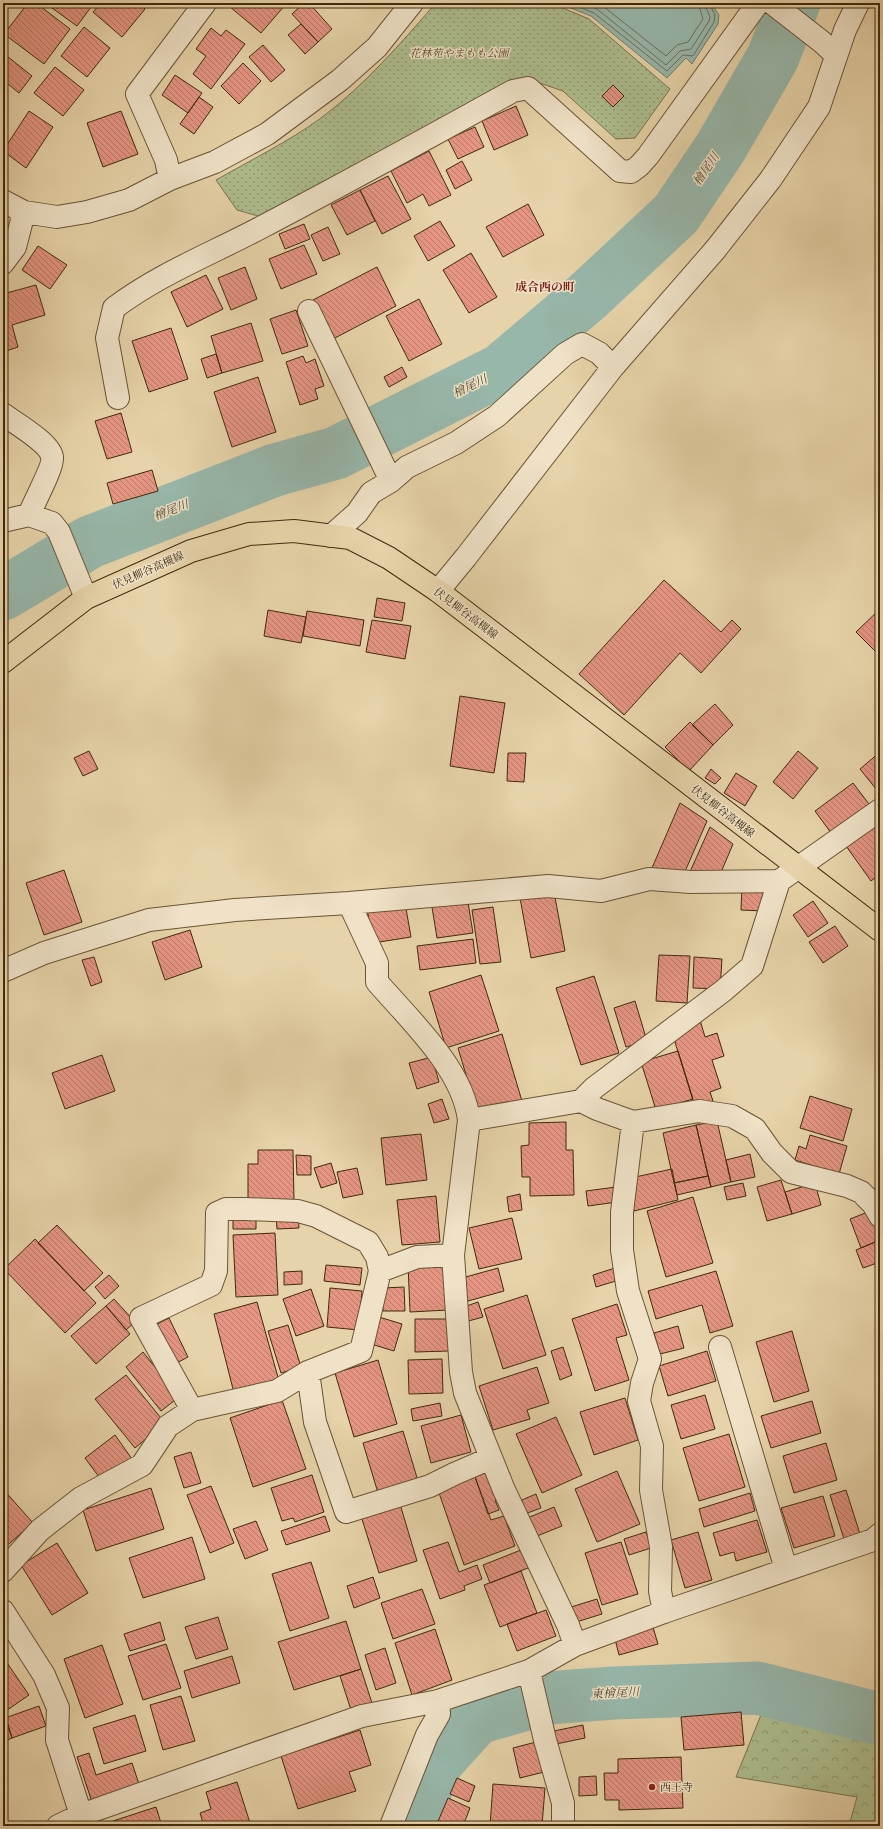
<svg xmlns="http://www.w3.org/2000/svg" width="883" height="1829" font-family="'Libre Caslon Text','Noto Serif JP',serif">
<defs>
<pattern id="forest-crowns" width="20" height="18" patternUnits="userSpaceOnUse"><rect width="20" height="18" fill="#aebe8e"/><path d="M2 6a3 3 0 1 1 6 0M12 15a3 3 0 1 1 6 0" fill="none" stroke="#8f9b72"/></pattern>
<pattern id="park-dots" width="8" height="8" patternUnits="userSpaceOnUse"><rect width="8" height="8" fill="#aebe8e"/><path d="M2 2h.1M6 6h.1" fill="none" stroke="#8f9b72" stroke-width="1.8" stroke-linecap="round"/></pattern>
<pattern id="building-back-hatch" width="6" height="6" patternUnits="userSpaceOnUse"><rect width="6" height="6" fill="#e59582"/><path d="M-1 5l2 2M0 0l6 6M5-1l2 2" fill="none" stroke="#bb7a69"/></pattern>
</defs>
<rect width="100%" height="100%" fill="#e7d3a9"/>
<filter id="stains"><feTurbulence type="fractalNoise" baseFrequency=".005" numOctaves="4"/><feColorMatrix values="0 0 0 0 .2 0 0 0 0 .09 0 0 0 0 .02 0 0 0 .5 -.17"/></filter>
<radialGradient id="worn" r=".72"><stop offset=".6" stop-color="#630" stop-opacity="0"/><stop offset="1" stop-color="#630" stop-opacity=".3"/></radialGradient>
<path fill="url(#forest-crowns)" stroke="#78744e" d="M763,1710L880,1739V1826H849L857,1797L736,1777Z"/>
<path fill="url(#park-dots)" stroke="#78744e" d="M436,3H551L589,19L670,89L635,138L616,139L563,91L525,78L510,82L258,216L237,210L216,180C251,160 288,142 321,118C365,85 400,44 436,3Z"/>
<path fill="#97b7aa" stroke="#757f6b" d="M558,3H711L719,15L718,24L692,64L686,58L667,78L591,16Z"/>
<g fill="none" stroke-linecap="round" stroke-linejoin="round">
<path stroke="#6c705c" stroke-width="1" d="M569,3L594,13L667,71L683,55L693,56L714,22L715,15L709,3
M583,3L597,9L666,65L680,51L691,49L709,21L710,17L704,3
M599,3L666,56L677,45L688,42L703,19L698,3"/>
<path stroke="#97b7aa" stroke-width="53" d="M3,594L90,542L275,470L336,453L501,370L587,297L676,214L721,147L773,57L794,3
M411,1826L437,1762L477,1718L548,1698L613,1693L757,1688L880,1719"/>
</g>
<path fill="url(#building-back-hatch)" stroke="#412a0d" d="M28,3H36L70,29L44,64L4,34Z
M45,3H94L77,26Z
M101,3H138L145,9L122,37L93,12Z
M232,3H284L286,4L261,33L229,6Z
M304,3H309L332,29L318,42L292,14Z
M301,24L318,42L305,54L288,35Z
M84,27L110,48L87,77L61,56Z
M211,28L221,36L226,30L245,44L211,89L193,74L206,56L196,49Z
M263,45L285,70L271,82L249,57Z
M3,53L32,76L19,93L3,80Z
M243,63L261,81L239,104L221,86Z
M55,67L84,90L63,116L34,93Z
M175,75L202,93L188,113L162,95Z
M613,85L624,96L613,107L602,96Z
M199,97L213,107L194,134L180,124Z
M516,106L528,135L494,150L482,121Z
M29,111L53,127L26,168L3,151Z
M121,111L138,154L103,167L87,123Z
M475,127L484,147L458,159L448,139Z
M429,151L451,195L429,206L423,194L407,203L391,171Z
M462,161L472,180L455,189L446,170Z
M388,176L411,219L382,234L360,190Z
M360,190L375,221L347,235L331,205Z
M528,204L544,235L503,257L486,227Z
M440,221L455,246L428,261L414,236Z
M304,224L310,239L285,249L279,234Z
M328,227L340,254L323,261L311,235Z
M304,245L317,274L281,289L269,259Z
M38,246L67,265L50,289L22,270Z
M471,253L497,297L469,313L443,270Z
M245,267L257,299L231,310L218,278Z
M377,267L396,306L333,339L313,300Z
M206,275L223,309L187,327L171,292Z
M36,285L45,315L12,325L18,347L3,352V294Z
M419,299L442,344L409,361L386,316Z
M296,310L308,346L282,354L270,319Z
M251,323L263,361L222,373L211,336Z
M171,328L188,379L149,392L132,341Z
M216,354L222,373L207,378L201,359Z
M303,356L306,363L315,359L324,386L315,389L318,399L300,405L286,362Z
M402,367L407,377L389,387L384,377Z
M258,377L276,432L232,447L214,392Z
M121,413L132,452L107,459L95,421Z
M152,470L158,491L113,504L107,483Z
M664,580L721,632L732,620L741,629L701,673L680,653L624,715L579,674Z
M377,598L405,603L402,621L374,617Z
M880,609V656L856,632Z
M268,610L306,617L301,643L264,636Z
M307,611L364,620L360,646L303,636Z
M372,620L411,626L405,659L366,652Z
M460,696L505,703L494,773L450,766Z
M715,704L733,725L713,745L692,725Z
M690,722L713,745L689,771L665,747Z
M89,751L98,769L83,776L74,758Z
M798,751L818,768L793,799L773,782Z
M880,752V786L876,789L860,769Z
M508,753H526L524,782L507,781Z
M711,769L721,778L715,784L705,778Z
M736,773L757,786L745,806L724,793Z
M853,783L872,808L834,837L815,811Z
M680,803L707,821L683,876L652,868Z
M877,823L880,828V874L871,881L846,846Z
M710,827L733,844L719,877L689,874Z
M64,870L82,922L44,935L26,883Z
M880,874V884L875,878Z
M742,884L764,885L763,911L741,910Z
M554,892L565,951L531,958L520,898Z
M467,896L473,933L437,938L431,901Z
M813,901L828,923L808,937L793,915Z
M405,903L411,937L373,943L367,909Z
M493,907L501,962L480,964L472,910Z
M835,926L848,946L823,963L809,942Z
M190,930L202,967L165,980L152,942Z
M473,939L476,963L420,970L417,946Z
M659,955L690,956L687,1003L656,1001Z
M94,957L102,982L91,986L82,960Z
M694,957L722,959L720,989L693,988Z
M481,975L499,1031L446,1048L429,992Z
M594,976L619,1053L581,1065L556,988Z
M635,1001L647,1041L626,1047L614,1008Z
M700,1020L705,1037L717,1033L724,1056L712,1060L721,1088L710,1092L713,1101L695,1107L674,1039L682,1036L679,1026Z
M502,1034L522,1101L478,1115L458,1048Z
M678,1051L693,1099L656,1110L641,1062Z
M102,1055L115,1091L65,1109L52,1073Z
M432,1057L439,1082L417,1089L409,1063Z
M810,1096L852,1109L843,1141L800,1128Z
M442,1099L449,1119L434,1123L428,1104Z
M717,1121L731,1182L711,1187L696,1125Z
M566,1122V1150H573L574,1195L530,1196V1177H522L521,1146L529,1145V1123Z
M696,1125L708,1176L674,1183L663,1133Z
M421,1134L427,1180L386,1185L381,1138Z
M810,1135L847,1146L839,1174L795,1160L799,1146L806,1149Z
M258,1150H293L294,1201H248V1164H258Z
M750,1154L755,1177L731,1182L726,1160Z
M296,1155L311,1156V1175H297Z
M331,1163L337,1183L321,1188L314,1168Z
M357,1168L363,1194L343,1198L337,1172Z
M672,1169L678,1200L634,1211L626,1179Z
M708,1176L711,1187L677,1195L674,1183Z
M781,1180L792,1214L767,1221L757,1187Z
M743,1183L746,1196L727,1200L724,1187Z
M815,1183L821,1205L792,1214L785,1192Z
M616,1187L617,1202L588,1206L586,1191Z
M520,1194L522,1210L509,1212L507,1197Z
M436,1196L440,1242L402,1245L397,1200Z
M693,1197L713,1263L666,1277L647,1211Z
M873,1210L880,1229V1240L861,1248L850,1219Z
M256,1214V1229H233V1215Z
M276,1215H298L299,1228L277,1229Z
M512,1218L522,1259L479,1269L469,1228Z
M57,1225L103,1273L84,1291L38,1243Z
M275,1233L278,1295L236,1297L233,1235Z
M35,1239L96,1303L65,1333L4,1269Z
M880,1240V1262L863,1268L856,1250Z
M446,1262L448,1310L410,1312L408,1264Z
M326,1265L362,1268L360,1285L324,1281Z
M498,1268L504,1291L468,1301L462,1278Z
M615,1268L619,1280L596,1287L593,1275Z
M302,1271V1284L284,1285V1272Z
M716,1271L733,1326L710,1333L702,1305L656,1319L648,1291Z
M109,1275L119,1286L105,1299L95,1287Z
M404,1287L405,1311H383L382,1288Z
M330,1288L362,1291L359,1330L327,1327Z
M311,1289L324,1326L296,1336L283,1299Z
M527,1295L546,1355L503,1369L484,1309Z
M114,1299L135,1322L126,1330L106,1306Z
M257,1302L279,1381L234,1393L214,1314Z
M478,1302L483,1317L465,1322L461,1308Z
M617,1304L627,1335L616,1338L629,1380L595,1391L572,1319Z
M106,1306L130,1334L96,1364L71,1336Z
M379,1317L402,1324L394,1351L371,1344Z
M169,1318L188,1357L171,1366L151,1327Z
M415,1319H448L449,1351L415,1352Z
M288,1325L301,1367L281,1373L268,1331Z
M678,1326L684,1348L660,1354L654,1333Z
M792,1331L809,1391L774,1402L756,1342Z
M563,1347L572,1375L560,1380L551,1351Z
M707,1351L716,1381L668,1396L659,1366Z
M143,1352L179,1397L161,1411L126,1367Z
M442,1359L443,1393L409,1394L408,1360Z
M378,1360L397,1424L354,1437L335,1373Z
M537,1367L549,1403L527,1410L530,1419L493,1430L479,1386Z
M126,1375L165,1423L135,1448L95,1399Z
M705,1395L715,1429L681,1439L671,1405Z
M625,1398L638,1440L594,1455L580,1412Z
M282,1400L306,1469L253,1487L230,1418Z
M812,1401L821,1433L771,1448L761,1416Z
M440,1403L442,1416L413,1421L411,1409Z
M461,1415L471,1452L431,1463L421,1426Z
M556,1417L582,1475L542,1493L516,1434Z
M403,1431L418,1481L378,1493L363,1443Z
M729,1434L745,1487L699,1501L683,1448Z
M115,1435L132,1459L102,1481L85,1458Z
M826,1443L837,1480L794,1493L783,1456Z
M191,1452L201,1483L184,1488L174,1457Z
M492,1470L502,1497L495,1500L499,1510L488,1514L475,1477Z
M617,1471L640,1524L597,1542L575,1489Z
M312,1475L324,1512L295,1522L293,1518L282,1521L271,1488Z
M475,1477L491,1520L504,1516L515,1546L464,1565L438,1490Z
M211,1486L234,1543L210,1553L187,1495Z
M151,1488L164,1529L96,1551L83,1510Z
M3,1489L33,1523L3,1549Z
M846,1490L860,1534L844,1539L830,1495Z
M750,1493L755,1511L704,1527L699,1509Z
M536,1494L541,1508L522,1515L517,1502Z
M823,1496L835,1536L794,1548L781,1508Z
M400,1504L417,1561L379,1573L361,1516Z
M554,1507L562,1526L532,1538L525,1519Z
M325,1516L330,1531L286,1545L281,1531Z
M757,1520L767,1552L736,1561L734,1552L720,1556L713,1533Z
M256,1521L268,1550L245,1559L233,1529Z
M646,1532L651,1548L629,1555L624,1539Z
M698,1532L712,1580L685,1588L671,1540Z
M192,1537L205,1579L143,1598L129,1558Z
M448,1542L459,1572L477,1565L482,1579L464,1586L465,1590L440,1599L423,1550Z
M621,1542L638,1594L602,1605L585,1553Z
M57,1543L88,1593L52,1615L21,1565Z
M526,1548L533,1566L490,1583L483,1565Z
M311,1562L329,1618L290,1631L272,1574Z
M521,1571L537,1613L500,1627L484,1585Z
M373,1577L380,1598L354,1608L347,1586Z
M422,1589L435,1624L393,1639L381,1603Z
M597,1599L602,1614L573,1623L568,1608Z
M546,1610L556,1636L517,1651L507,1624Z
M218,1617L228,1649L196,1659L185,1627Z
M346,1621L361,1669L294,1690L278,1642Z
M160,1622L165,1640L130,1651L124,1634Z
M652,1624L658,1644L619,1655L614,1635Z
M435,1629L452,1680L412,1695L395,1643Z
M166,1644L181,1688L143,1700L128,1656Z
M102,1645L123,1704L85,1718L64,1659Z
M385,1648L396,1683L376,1690L365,1655Z
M232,1656L240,1683L192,1698L184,1671Z
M3,1657L29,1695L3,1713Z
M361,1669L372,1703L351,1710L340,1676Z
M181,1696L195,1741L163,1750L150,1705Z
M39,1706L46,1726L12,1738L5,1718Z
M741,1712L744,1745L684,1750L681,1717Z
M135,1715L146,1751L104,1764L93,1728Z
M8,1724L12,1738L3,1742V1726Z
M583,1725L585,1738L556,1744L554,1731Z
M360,1730L371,1765L349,1772L356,1791L298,1809L281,1756Z
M536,1742L544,1772L520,1778L513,1748Z
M89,1753L96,1775L132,1763L140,1787L92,1802L77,1757Z
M681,1757L683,1808L619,1810V1800H605L604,1773H618V1759Z
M596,1776L597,1795L579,1796V1777Z
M457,1778L475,1786L469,1802L450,1794Z
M237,1782L251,1826H204L200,1813L211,1809L206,1792Z
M493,1784L545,1788L542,1826H490Z
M448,1798L470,1808L463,1826H436Z
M156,1807L162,1826H115L113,1821Z
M673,1822V1826H609V1823Z"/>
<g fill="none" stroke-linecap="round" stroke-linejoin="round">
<defs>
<path id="minor" d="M772,3L822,42L836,55
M170,179L166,160L137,94L205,3
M3,201L24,212L57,217L87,212L129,200L170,179L215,162L267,134L340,80L377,47L412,3
M3,263L15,247L24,212
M309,311L391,481
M118,398L107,338L114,308C159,274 213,253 262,227C346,183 429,137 513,91L528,88L620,171L631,172L639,166L648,156L758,3
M3,414C15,423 50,443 52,457C54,466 33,504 29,515
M3,521L29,515L52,523L59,532L86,598
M331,536L357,513L371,493L391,481L407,467L456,443L497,416L565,354L582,344L599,353L613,367
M438,591L466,557L613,367L715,250L770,180L819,107L845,30L858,3
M349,903L377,963V982C410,1020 463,1069 469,1120
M3,971L44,953L149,920L235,910L349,903L548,886L601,891L649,879L691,882L779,881
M581,1101L597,1109L633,1122L699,1111L732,1116L755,1129L772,1153L791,1172L847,1186L861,1192L873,1204L880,1216
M633,1122L622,1212V1250L628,1291L650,1359L642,1383L639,1401L652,1446L651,1490L661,1547L660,1591L664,1612
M720,1347L786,1569
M308,1372L315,1422L346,1512L430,1486L454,1474L491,1458
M192,1410L141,1318L211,1285L216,1271L217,1213L226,1209H246L298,1211L316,1216L368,1242L377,1257L380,1271
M3,1571L40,1530L81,1498L142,1465L168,1426L192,1410L277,1391L308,1372L361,1351L380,1271L417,1257L453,1255
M3,1611L44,1675L58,1708L57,1740L81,1815
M575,1645L568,1625L504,1490L465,1393L461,1372L453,1255L469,1120L581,1101L594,1088L723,991L752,966L779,881L880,810
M529,1671L545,1740L563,1803V1826
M58,1826L81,1815L362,1716L438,1701L529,1671L575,1645L664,1612L873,1540L880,1534
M391,1826L427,1735L439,1714L438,1701"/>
<path id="primary" d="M3,662L86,598L191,551L249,534L294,531L350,538L389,558L438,591L880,930"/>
</defs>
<use href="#minor" stroke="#6a5434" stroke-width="24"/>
<use href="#primary" stroke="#412a0d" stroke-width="24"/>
<use href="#minor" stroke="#efe2c7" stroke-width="22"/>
<use href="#primary" stroke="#e7d3a9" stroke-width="22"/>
</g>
<circle fill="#8f2418" stroke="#efe2c7" stroke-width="1.5" cx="652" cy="1787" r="4"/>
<g text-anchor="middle" stroke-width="3" stroke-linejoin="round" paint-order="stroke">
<g font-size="11" font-style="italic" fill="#574827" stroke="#efe2c7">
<text x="459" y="57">花林苑やまもも公園</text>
</g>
<g font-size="11" fill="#412a0d" stroke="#efe2c7">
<text transform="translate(148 570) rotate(-24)" y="4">伏見柳谷高槻線</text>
<text transform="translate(466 613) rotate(37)" y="4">伏見柳谷高槻線</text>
<text transform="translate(723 811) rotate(38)" y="4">伏見柳谷高槻線</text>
</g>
<g font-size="11" fill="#412a0d" stroke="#efe2c7" text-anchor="start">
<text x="660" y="1791">西王寺</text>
</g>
<g font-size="12" font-style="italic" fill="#564d34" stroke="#efe2c7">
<text transform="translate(706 169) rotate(-56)" y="4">檜尾川</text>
<text transform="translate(470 386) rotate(-26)" y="4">檜尾川</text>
<text transform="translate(171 510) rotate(-21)" y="4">檜尾川</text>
<text transform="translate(615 1693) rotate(-3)" y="4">東檜尾川</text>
</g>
<g font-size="12" font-weight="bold" fill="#7a1f14" stroke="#efe2c7">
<text x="545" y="291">成合西の町</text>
</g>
</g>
<rect width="883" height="1829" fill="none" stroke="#e7d3a9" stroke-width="16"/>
<rect x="4" y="4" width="875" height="1821" fill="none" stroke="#412a0d" stroke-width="2"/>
<rect x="8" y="8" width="867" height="1813" fill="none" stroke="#412a0d"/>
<rect width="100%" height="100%" filter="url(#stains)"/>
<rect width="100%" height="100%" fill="url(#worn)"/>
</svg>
